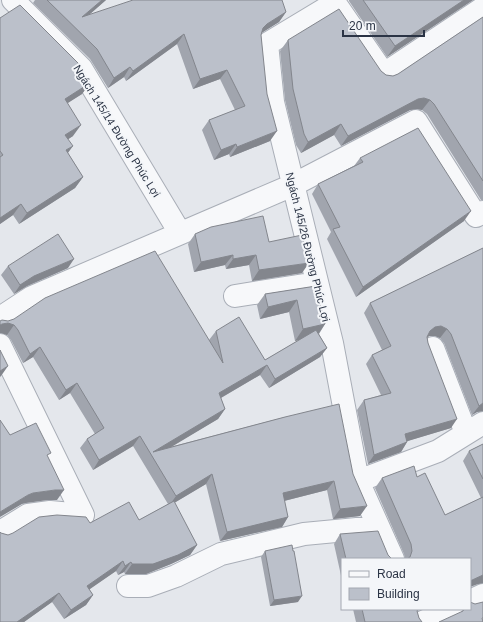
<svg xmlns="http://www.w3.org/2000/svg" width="483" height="622" font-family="Arial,sans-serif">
<rect width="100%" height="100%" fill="#e4e7ec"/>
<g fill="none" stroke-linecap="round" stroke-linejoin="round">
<defs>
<path id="minor" d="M13,0L81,68L180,233
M334,0L335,3L267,44L273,102L332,343L358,481L393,559
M335,3L384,74L483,8
M235,296L317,283
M0,318L32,297L293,185L416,121L476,216L483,212
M0,345L83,515
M433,348L466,433
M358,481L438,451L483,423
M0,532L28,515L50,512L83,515
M128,586H148L176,576L221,554L304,534L378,527
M470,601L483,595
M423,622L451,609"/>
</defs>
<use href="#minor" stroke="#a9aeb7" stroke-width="24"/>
<use href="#minor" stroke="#f7f8fa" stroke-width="22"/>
</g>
<path fill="#a1a5ae" d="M35,0H106L89,15L286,12L279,22L262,32L261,35L270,141L230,157L229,154L214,160L202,130L209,120L235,110L220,79L193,89L177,44L126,81L124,77L108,88L90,59L33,3Z
M349,0H473L387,57L349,1Z
M483,17V200H481L427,114L422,110L417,109L410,110L341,146L334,135L301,153L296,145L285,100L280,51L288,40L381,71L386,75L393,76L398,74Z
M0,18L90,83L82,94L67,103L73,136L68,139V153L83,177L75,188L19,224L13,215L0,224Z
M360,158L464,221L356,297L327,239L331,232L312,194L318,184L354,166Z
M195,234L269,242L302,273L252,281L249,265L226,269L225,265L194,272L188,244Z
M483,248V411L477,412L472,415L444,343L440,338L435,336H429L427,338L428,343L451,428L407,441V442L401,452L368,464L357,410L364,400L381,395L366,364L372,355L382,350L364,313L370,303Z
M8,266L68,268L27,286L14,294L1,275Z
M316,286L325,324L319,334L327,348L320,357L269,388L260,375L221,398L225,409L218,419L170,447L285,417L360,516L333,519L327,490L284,501L288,517L282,527L220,541L206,484L174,503L197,545L190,555L171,564L146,574H125L124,572L118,575L116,571L89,589L93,595L86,605L64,619L52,602L24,622H0L1,533L8,535L90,523L139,520L168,504L133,446L93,470L80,448L87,439L95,434L70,393L59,400L33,357L23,363L11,340L7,335L1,333L8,321L209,340L216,331L265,360L299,340L295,341L289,312L260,319L257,305L265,294Z
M483,444V583L478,584L470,559H405L404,554L375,488L382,478L417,477L445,515L481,498L463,461L469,451Z
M340,534L388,555L392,559H342V580L334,544Z
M265,551L298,602L270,606L261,557Z
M353,609H421L417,611L419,618L422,622H356Z"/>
<path fill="#83868d" d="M102,0H106L75,27L82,17Z
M464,0H473L387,57L395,46Z
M286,12L279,22L260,34L263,28L267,24Z
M184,34L177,44L126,81L133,71Z
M130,67L124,77L108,88L114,78Z
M227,70L220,79L193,89L200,79Z
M90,83L82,94L57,110L65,99Z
M424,98L430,100L422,110L417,109L410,110L341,146L348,136L418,99Z
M341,124L334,135L301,153L308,142Z
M81,125L73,136L58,146L65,135Z
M277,131L270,141L230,157L237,147Z
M236,144L229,154L214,160L221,150Z
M73,146L65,157L66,150Z
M83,177L75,188L19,224L27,213Z
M21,204L13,215L0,224V218Z
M471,211L464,221L356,297L363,287Z
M233,255L225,265L194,272L201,262Z
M256,255L249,265L226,269L233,259Z
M74,259L68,268L27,286L14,294L20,285L34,276Z
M309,263L302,273L252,281L259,270Z
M297,300L289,312L260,319L268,307Z
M8,323L14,325L7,335L1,333H0V325L2,324Z
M325,324L317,336L295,341L303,329Z
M441,326L447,329L440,338L435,336H429L423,341L430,331L435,327Z
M40,347L33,357L23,363L30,354Z
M327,348L320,357L269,388L275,379Z
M267,365L260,375L212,403L219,393Z
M8,366L1,376L0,377V371Z
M77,383L70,393L59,400L66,390Z
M483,403V411L477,412L472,415L479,406Z
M225,409L218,419L153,458V452Z
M457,419L451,428L398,444L405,434Z
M140,436L133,446L93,470L99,460Z
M407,442L401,452L368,464L374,455Z
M212,474L206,484L169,506L176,496Z
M334,481L327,490L276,503L283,493Z
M55,490H64L57,500H48L26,503L22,504L0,517V512L28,495L33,493Z
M367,506L360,516L333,519L340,509Z
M288,517L282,527L220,541L227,532Z
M197,545L190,555L171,564L146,574H125L132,564Z
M123,561L116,571L80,596L87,586Z
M131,562L124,572L118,575L125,566Z
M483,575V583L478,584L470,587V581Z
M59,593L52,602L24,622H17Z
M93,595L86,605L64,619L71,610Z
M302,596L298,602L270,606L274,600Z"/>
<path fill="#bbc0ca" stroke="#83868d" d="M47,0H102L82,17L133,0H282L286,12L267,24L263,28L261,35L267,94L277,131L237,147L236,144L221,150L209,120L245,106L227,70L200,79L184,34L133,71L130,67L114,78L97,49Z
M363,0H464L395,46Z
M20,5L79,64L90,83L65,99L81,125L65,135L73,146L66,150L83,177L27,213L21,204L0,218V157L3,155L0,151V18Z
M339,9L381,71L386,75L393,76L398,74L483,17V181L434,104L430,100L424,98L418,99L348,136L341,124L308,142L304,134L293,89L288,40Z
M418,128L471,211L363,287L333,229L340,227L318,184L363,162L360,158Z
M263,216L269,242L302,235L309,263L259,270L256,255L233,259V255L201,262L195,234L211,227Z
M58,234L74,259L34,276L20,285L8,266Z
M483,248V403L479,406L451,334L447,329L441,326L435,327L430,331L427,337L428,343L457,419L405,434L407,442L374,455L364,400L391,393L372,355L391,346L370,303Z
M155,251L223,363L216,331L239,317L265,360L316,330L327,348L275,379L267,365L219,393L225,409L153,452L285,417L339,404L353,474L367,506L340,509L334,481L283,493L288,517L227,532L212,474L176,496L140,436L99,460L87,439L104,428L77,383L66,390L40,347L30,354L18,330L14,325L8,323L2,324L0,325V321L2,320L8,321L14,319L45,298Z
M316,286L325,324L303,329L297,300L268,307L265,294Z
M0,350L8,366L0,371Z
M0,420L10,435L36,423L51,453L47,455L64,490H55L33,493L28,495L0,512Z
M483,444V479L469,451Z
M414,466L417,477L425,473L445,515L483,497V575L470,581V559H407L410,557L412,551L411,544L382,478Z
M174,501L197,545L178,555L153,564H132L131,562L125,566L123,561L87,586L93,595L71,610L59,593L17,622H0V532L1,533L8,535L13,533L39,517L57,515L86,517L90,523L129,502L139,520Z
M378,531L388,555L392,559H346L340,534Z
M292,545L293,551H294L302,596L274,600L265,551Z
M470,602L475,604L483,602V618H482L483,622H439L463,611L465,609H470Z
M362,609H418L417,611L419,618L422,622H365Z"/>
<g text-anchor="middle" stroke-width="4" stroke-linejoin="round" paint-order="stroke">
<g font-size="11" fill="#2b3445" stroke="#f4f6f9">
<text transform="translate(117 131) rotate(58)" y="4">Ngách 145/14 Đường Phúc Lợi</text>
<text transform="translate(308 247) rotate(76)" y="4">Ngách 145/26 Đường Phúc Lợi</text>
</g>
</g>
<rect x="341" y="558" width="130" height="52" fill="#f4f6f9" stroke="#a4a8b1"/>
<rect x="349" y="571" width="20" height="6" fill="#f7f8fa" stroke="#a4a8b1"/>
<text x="377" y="578" font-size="12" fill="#2b3445">Road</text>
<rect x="349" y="588" width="20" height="12" fill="#bbc0ca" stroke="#a4a8b1"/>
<text x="377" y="598" font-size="12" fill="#2b3445">Building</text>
<path d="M343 30v6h81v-6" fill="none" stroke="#2b3445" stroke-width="2"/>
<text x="349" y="30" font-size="12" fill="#2b3445" stroke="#f4f6f9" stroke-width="3" paint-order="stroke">20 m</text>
</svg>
